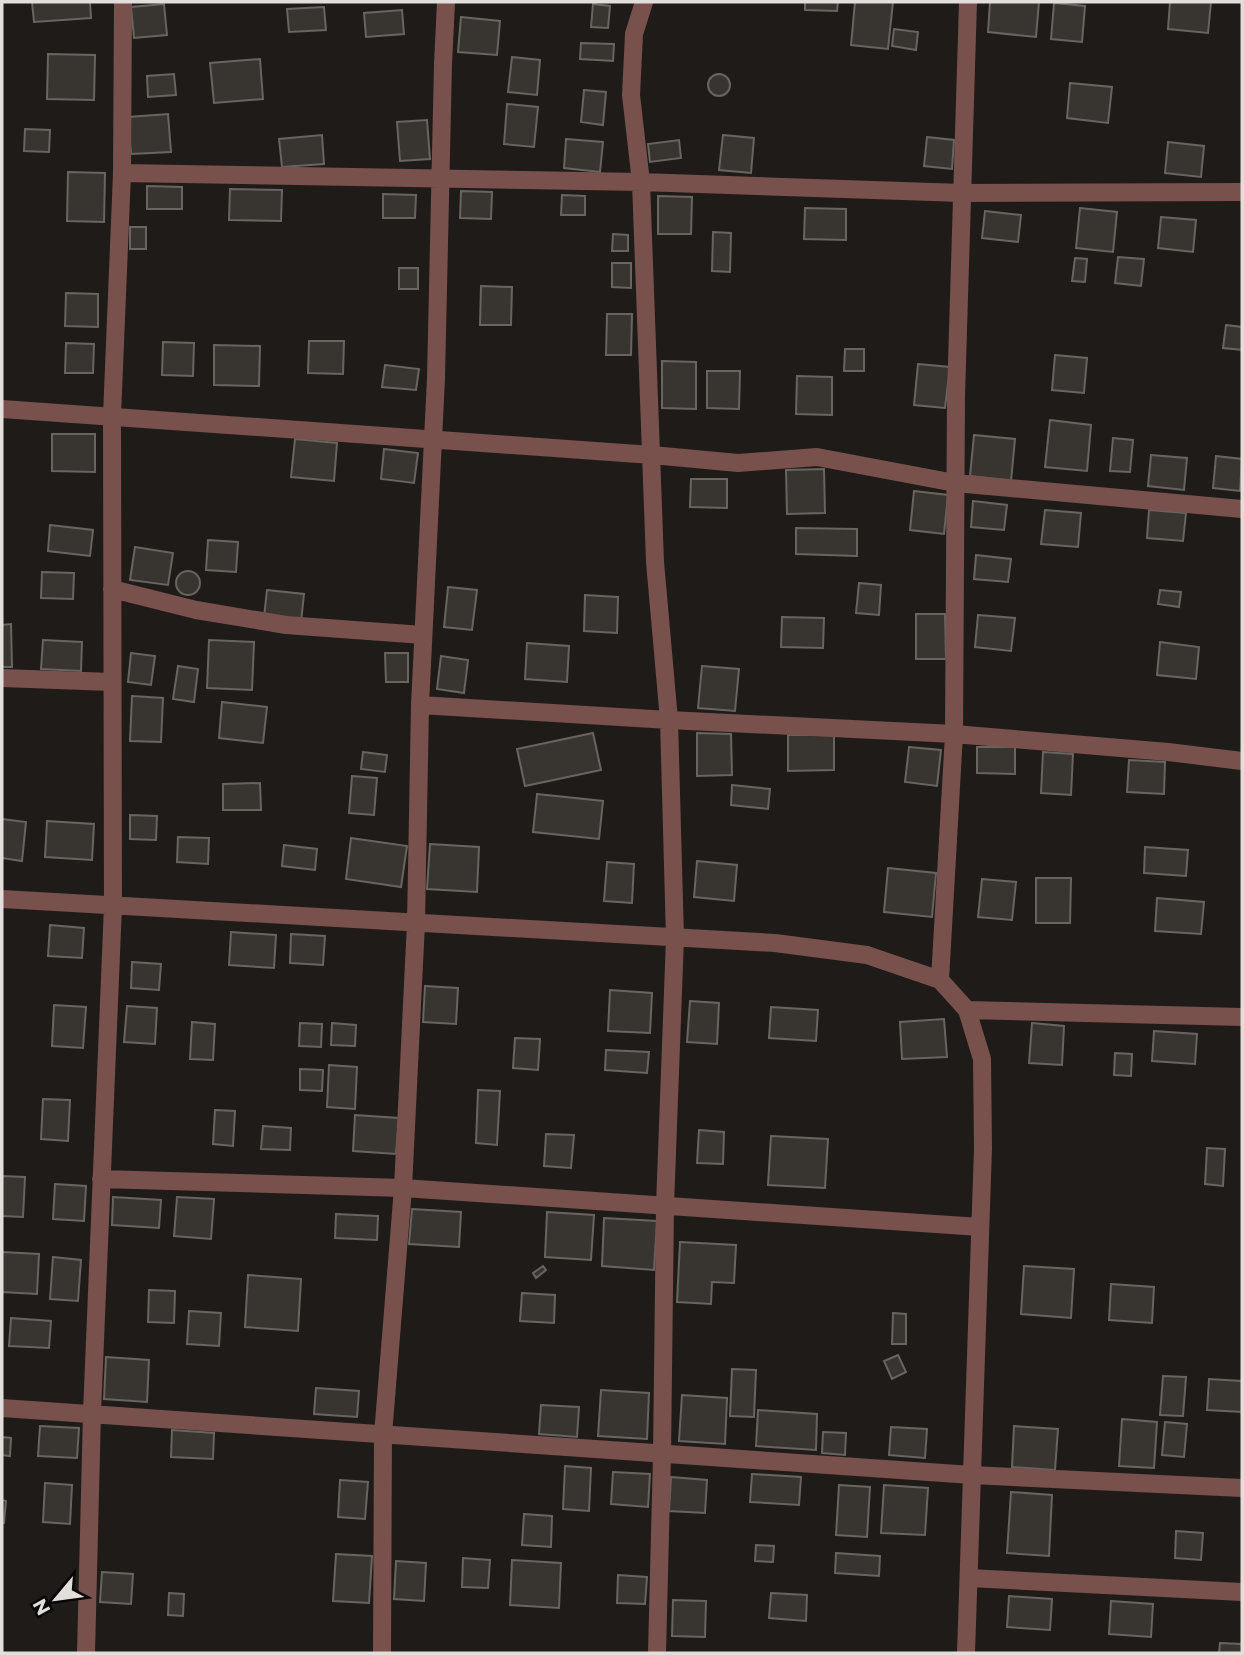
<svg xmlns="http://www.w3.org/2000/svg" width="1244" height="1655" font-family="Montserrat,sans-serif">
<rect width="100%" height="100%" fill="#1f1b19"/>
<path fill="#383531" stroke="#686460" stroke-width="2" d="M32,2H90L91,18L34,22Z
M805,2H838L837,11L805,10Z
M855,2H893L888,49L851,45Z
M990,2H1039L1036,37L988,32Z
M1170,2H1211L1208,33L1168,29Z
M1054,3L1085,6L1082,42L1051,39Z
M164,4L167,35L134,38L131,7Z
M593,4L610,6L608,28L591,27Z
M324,7L326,30L289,32L287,9Z
M402,10L404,34L366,37L364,13Z
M461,17L500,21L497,55L458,52Z
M894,29L918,32L916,50L892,46Z
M581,43L614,44L613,61L580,59Z
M48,54L95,55L94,100L47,99Z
M512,57L540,60L537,95L508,92Z
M260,59L263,99L214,103L210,63Z
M708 85a11 11 0 1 1 22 0a11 11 0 1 1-22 0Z
M174,74L176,95L148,97L147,76Z
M1070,83L1112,87L1108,123L1067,118Z
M584,90L606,92L603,125L581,122Z
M507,104L538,107L534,147L504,144Z
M168,114L171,152L131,154L128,117Z
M427,120L430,159L400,161L397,122Z
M25,129L50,130L49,152L24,151Z
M322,135L324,164L282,167L279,139Z
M723,135L754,138L751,173L719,170Z
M927,137L954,140L952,169L924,166Z
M566,139L603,142L600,172L564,168Z
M679,140L681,158L650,162L648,144Z
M1168,142L1204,146L1201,177L1165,173Z
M68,172L105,173L104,222L67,221Z
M147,186L182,187V209H147Z
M230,189L282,190L281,221L229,220Z
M461,191L492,192L491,219L460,218Z
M383,194L416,195L415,218H383Z
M562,195L585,196V215H561Z
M658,196L692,197L691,234H658Z
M805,208L846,209V240L804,239Z
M1080,208L1117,212L1113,252L1076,248Z
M985,211L1021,215L1018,242L982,238Z
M1161,217L1196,220L1193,252L1158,248Z
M130,227H146V249H130Z
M713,232L731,233L730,272L712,271Z
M613,234L628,235V251H612Z
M1118,257L1144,259L1141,286L1115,283Z
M1075,258L1087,259L1085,282L1072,281Z
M612,263H631V288L612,287Z
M399,268H418V289H399Z
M481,286L512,287L511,325H480Z
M66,293L98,294V327L65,326Z
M607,314H632L631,355H606Z
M1226,325L1242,327V350L1223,348Z
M309,341H344L343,374L308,373Z
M163,342L194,343L193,376L162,375Z
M66,343L94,344L93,373H65Z
M214,345L260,346L259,386L214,385Z
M845,349H864V371H844Z
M1055,355L1087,358L1084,393L1052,390Z
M662,361L696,362V409L662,408Z
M918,364L950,367L945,408L914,405Z
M385,365L419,369L416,390L382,387Z
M707,371H740L739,409L707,408Z
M797,376L832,377V415L796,414Z
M1050,420L1091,425L1087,471L1045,467Z
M52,434H95V472L52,471Z
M974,435L1015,439L1011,481L970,476Z
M1113,438L1133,440L1130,472L1110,471Z
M295,439L337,443L334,481L291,477Z
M384,449L418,453L414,483L381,479Z
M1151,455L1187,458L1184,490L1148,486Z
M1216,456L1242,459L1240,491L1213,488Z
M824,469L825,513L787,514L786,470Z
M691,479H727V508L690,507Z
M914,491L948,495L944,534L910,530Z
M973,501L1007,505L1004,530L971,527Z
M1045,510L1081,513L1078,547L1041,544Z
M1149,510L1186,513L1183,541L1147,538Z
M50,525L93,530L90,556L48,551Z
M796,528L857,529V556L796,554Z
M208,540L238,542L236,572L206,570Z
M135,547L173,553L168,585L130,580Z
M976,555L1011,559L1008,582L974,579Z
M176 583a12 12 0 1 1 24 0a12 12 0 1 1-24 0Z
M42,572L74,573L73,599L41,598Z
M859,583L881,585L879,615L856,613Z
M448,587L477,590L472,630L444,627Z
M267,590L304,594L301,622L264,617Z
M1160,590L1181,592L1179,607L1158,604Z
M585,595L618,597L617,633L584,631Z
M916,614H945L946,659H916Z
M978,615L1015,618L1011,651L975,647Z
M782,617L824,618L823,648L781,647Z
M11,624L12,667H2V625Z
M43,640L82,642L81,671L41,669Z
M209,640L254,642L252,690L207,688Z
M1160,642L1199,647L1196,679L1157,675Z
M527,643L569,646L567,682L525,679Z
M131,653L155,656L151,685L128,682Z
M385,653H408V682H386Z
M441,656L468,660L464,693L437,689Z
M178,666L198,669L194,702L173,699Z
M702,666L739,669L735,711L698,708Z
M132,696L163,698L161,742L130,741Z
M222,702L267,707L263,743L219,738Z
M593,733L601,770L525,786L517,749Z
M697,733L731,734L732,775L697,776Z
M788,735H834V770L788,771Z
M909,747L941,750L937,786L905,782Z
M977,747H1015V774L977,773Z
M363,752L387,755L385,772L361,769Z
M1043,752L1073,754L1071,795L1041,793Z
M1129,760L1165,762L1164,794L1127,792Z
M352,776L377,778L374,815L349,813Z
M260,783L261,810H223V784Z
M732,785L770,789L768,809L731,805Z
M537,794L603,801L599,839L533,832Z
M130,815L157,816L156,840L130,839Z
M2,819L26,822L22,861L2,858Z
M47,821L94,824L92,860L45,857Z
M178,837L209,838L208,864L177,862Z
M351,838L407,846L401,887L346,879Z
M430,844L479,847L477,892L427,889Z
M284,845L317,849L315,870L282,866Z
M1145,847L1188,850L1186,876L1144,873Z
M697,861L737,865L734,901L694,897Z
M607,862L634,864L632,903L604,901Z
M888,868L936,873L932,917L884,912Z
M1036,878H1071L1070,923H1036Z
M982,879L1016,882L1012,920L978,917Z
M1157,898L1204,902L1201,934L1155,931Z
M50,925L84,928L82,958L48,956Z
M231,932L276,935L274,968L229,965Z
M291,934L325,936L323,965L290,963Z
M132,962L161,964L159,990L131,988Z
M425,986L458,988L456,1024L423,1022Z
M610,990L652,993L650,1033L608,1031Z
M690,1001L719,1003L717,1044L687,1042Z
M54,1005L86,1007L83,1048L52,1046Z
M127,1006L157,1008L155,1044L124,1042Z
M771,1007L818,1010L816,1041L769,1038Z
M944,1019L947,1057L902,1059L900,1022Z
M192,1022L215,1024L213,1060L190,1059Z
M300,1023L322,1024L321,1047L299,1046Z
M332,1023L356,1025L355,1046L331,1045Z
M1032,1023L1064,1026L1062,1065L1029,1063Z
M1154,1031L1197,1034L1195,1064L1152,1061Z
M515,1038L540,1039L538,1070L513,1068Z
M606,1050L649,1052L647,1073L605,1070Z
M1115,1053L1132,1054L1131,1076L1114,1075Z
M329,1065L357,1067L355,1109L327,1107Z
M300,1069L323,1070L322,1091L300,1090Z
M478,1090L500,1091L497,1145L476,1143Z
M43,1099L70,1100L68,1141L41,1139Z
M215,1110L235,1111L233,1146L213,1144Z
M355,1115L399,1118L396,1154L353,1151Z
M263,1126L291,1128L290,1150L261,1149Z
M699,1130L724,1132L723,1164L697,1163Z
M546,1134L574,1135L571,1168L544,1166Z
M771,1136L828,1139L825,1188L768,1185Z
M1207,1148L1225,1149L1223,1186L1205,1184Z
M2,1176L25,1177L23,1217L2,1216Z
M55,1184L86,1186L84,1221L53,1219Z
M113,1197L161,1200L159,1228L112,1225Z
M177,1197L214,1199L211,1239L174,1236Z
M412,1209L461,1212L459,1247L409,1244Z
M547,1212L594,1215L591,1260L545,1257Z
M336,1214L378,1216L377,1240L335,1238Z
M604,1218L657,1221L654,1270L602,1266Z
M680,1242L736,1245L734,1283L712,1282L711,1304L677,1302Z
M2,1252L39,1254L37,1294L2,1292Z
M53,1257L81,1260L78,1301L50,1299Z
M543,1266L546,1270L536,1278L533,1273Z
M1024,1266L1074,1269L1071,1318L1021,1314Z
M248,1275L301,1279L298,1331L245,1327Z
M1111,1284L1154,1287L1152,1323L1109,1320Z
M149,1290L175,1291L174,1323L148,1322Z
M522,1293L555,1295L554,1323L520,1321Z
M189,1311L221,1313L219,1346L187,1344Z
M893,1313L906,1314V1344H892Z
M11,1318L51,1321L49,1348L9,1346Z
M898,1355L906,1372L892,1379L884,1361Z
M106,1357L149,1360L147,1402L104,1399Z
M732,1369L756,1370L754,1417L730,1416Z
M1163,1376L1186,1377L1183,1416L1160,1415Z
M1209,1379L1242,1381V1412L1207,1410Z
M316,1388L359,1391L357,1417L314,1414Z
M601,1390L649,1393L647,1439L598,1436Z
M682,1395L727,1398L725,1444L679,1441Z
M541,1405L579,1407L577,1437L539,1434Z
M758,1410L817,1414L816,1450L756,1446Z
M1122,1419L1157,1422L1154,1468L1119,1466Z
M1165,1422L1187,1424L1184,1457L1162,1455Z
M40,1426L79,1428L77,1458L38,1456Z
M1014,1426L1058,1429L1055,1470L1012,1467Z
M891,1427L927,1429L925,1458L889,1455Z
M172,1430L214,1433L213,1459L171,1457Z
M823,1432L846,1433L845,1455L822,1453Z
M2,1437L11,1438L10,1456L2,1455Z
M565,1466L591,1468L589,1511L563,1509Z
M613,1472L650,1474L648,1507L611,1504Z
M752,1474L801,1477L799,1505L750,1502Z
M671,1477L707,1480L705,1513L669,1511Z
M340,1480L368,1482L365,1519L338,1517Z
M45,1483L72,1485L70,1524L43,1522Z
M839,1485L870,1487L867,1537L836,1535Z
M884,1485L928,1488L925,1535L881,1533Z
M1011,1492L1052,1495L1049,1556L1007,1553Z
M2,1500L6,1501L4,1523H2Z
M524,1514L552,1516L551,1547L522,1545Z
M1176,1531L1203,1533L1201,1560L1175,1558Z
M756,1545L774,1546L773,1562L755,1561Z
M836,1553L880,1556L879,1576L835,1573Z
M336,1554L372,1556L369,1603L333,1601Z
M463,1558L490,1560L488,1588L462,1587Z
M512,1560L561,1563L559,1608L510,1605Z
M396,1561L426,1563L424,1601L394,1599Z
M102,1572L133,1574L131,1604L100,1602Z
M618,1575L647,1577L645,1604L617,1603Z
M169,1593L184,1594L183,1616L168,1615Z
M771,1593L807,1595L806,1621L769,1618Z
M1009,1596L1052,1599L1050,1630L1007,1627Z
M673,1600L706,1601L705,1637L672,1636Z
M1111,1601L1153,1604L1151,1637L1109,1634Z
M1220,1643L1242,1644V1653H1219Z"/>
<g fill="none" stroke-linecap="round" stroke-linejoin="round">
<path stroke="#78514d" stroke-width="18" d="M644,2L634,34L631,95L641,182L655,562L669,720L675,938L665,1206L662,1455L657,1653
M122,173L641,182L962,193L1242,192
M2,409L652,455L738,463L817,457L955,483L1242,509
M112,589L196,610L286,625L423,635
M2,678L112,682
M420,705L669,720L954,734L1168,752L1242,761
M2,899L775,943L867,955L940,980L967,1010L982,1059L983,1148L966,1653
M940,980L954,734L956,396L968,2
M967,1010L1242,1017
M101,1179L403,1188L980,1227
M2,1408L972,1475L1242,1488
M969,1578L1242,1592
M86,1653L92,1413L113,906L112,416L122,173L123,2
M382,1653L383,1435L403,1188L416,923L420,705L436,378L443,64L446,2"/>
</g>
<rect width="1244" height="1655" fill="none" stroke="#e1dedc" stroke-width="7"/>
<g transform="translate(56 1599) rotate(241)" stroke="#080606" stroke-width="5" paint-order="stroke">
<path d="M0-5L12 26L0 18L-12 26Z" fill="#e1dedc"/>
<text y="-10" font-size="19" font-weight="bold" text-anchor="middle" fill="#e1dedc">N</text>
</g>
</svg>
